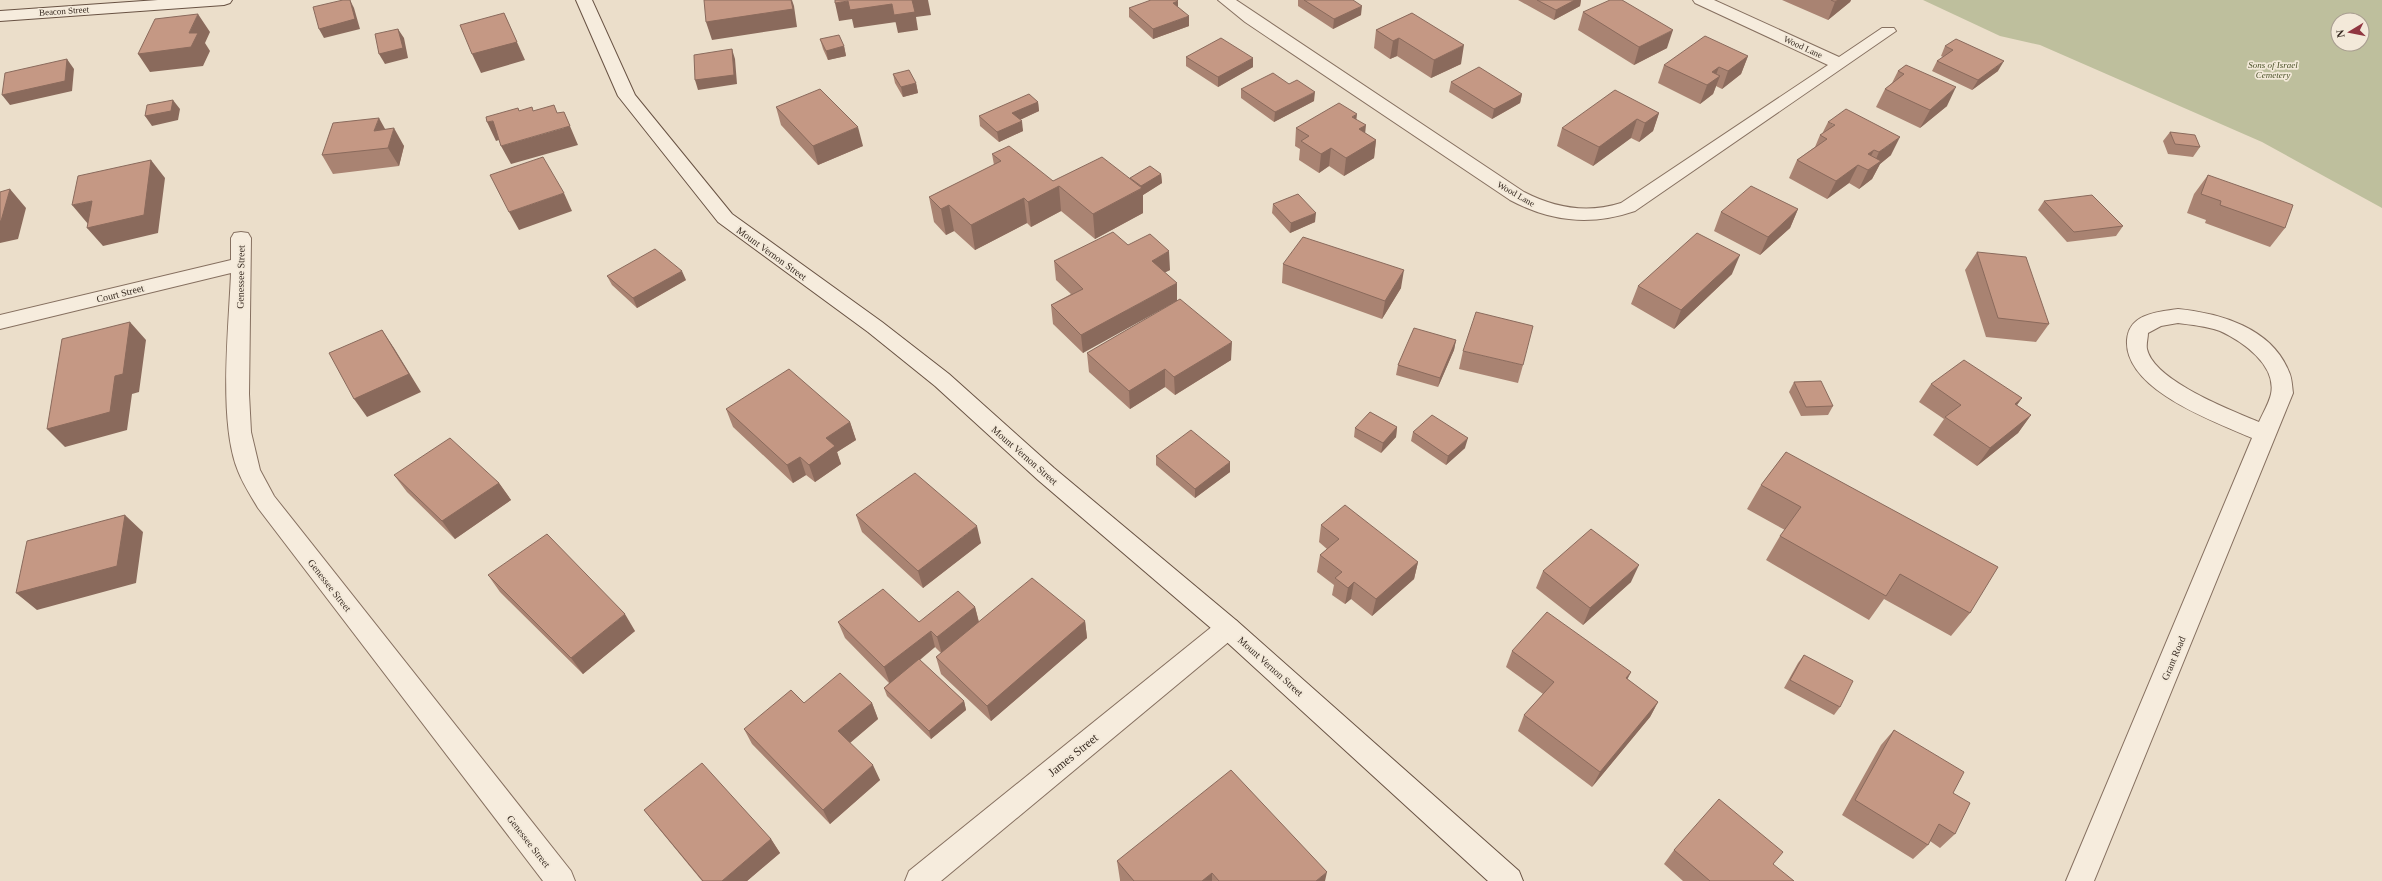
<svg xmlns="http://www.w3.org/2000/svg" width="2382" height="881" font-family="'Times New Roman',serif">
<rect width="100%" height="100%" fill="#ebdeca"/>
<path fill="#bebf9d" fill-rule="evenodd" d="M1923,0H2382V208L2262,142L2040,45L2000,36ZM2338,20H2362V44H2338Z"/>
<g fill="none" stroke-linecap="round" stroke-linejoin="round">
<defs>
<path id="minor" d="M1218,0H1236L1524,192C1555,208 1587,214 1621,203L1828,65L1695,3L1693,0H1714L1839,57L1882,28H1894L1896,31L1635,211C1591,226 1551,222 1510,200L1245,22Z
M241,232L248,233L251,238L249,394L251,432L260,470L274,496L571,871L575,881H543L258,508C251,496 243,484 238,471C218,422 229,327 231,273L0,329V315L231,260V238L234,233Z
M2178,309C2220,313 2272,328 2289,372C2292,378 2292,386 2293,393L2094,881H2066L2252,438C2216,422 2124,390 2127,340C2129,314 2156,312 2178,309ZM2178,323C2192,325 2206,326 2220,331C2242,341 2277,365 2271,394C2269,403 2263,413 2259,422C2231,410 2154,381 2147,349C2146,344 2148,338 2148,333L2161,326Z
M1228,617L1237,621L1240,628L1237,635L941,881H905L909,871L1219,621Z"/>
<path id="secondary" d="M158,0H232L230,3L224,5L0,21V11Z
M576,0H592L635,95L732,214L882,322L949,374L1054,468L1237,621L1519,871L1523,881H1488L1219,635L1038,480L935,386L868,332L718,222L618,96Z"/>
</defs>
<use href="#minor" stroke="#867060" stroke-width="2"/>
<use href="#secondary" stroke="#685243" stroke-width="2"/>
<use href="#minor" fill="#f6ecdd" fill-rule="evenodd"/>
<use href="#secondary" fill="#f6ecdd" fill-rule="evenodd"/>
</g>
<path fill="#a98372" d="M1298,0H1353L1361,15L1333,29L1298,6Z
M1518,0H1581L1580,6L1554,20Z
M1782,0H1851L1850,2L1828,20Z
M1129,8L1189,26L1153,39L1129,17Z
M1583,12L1667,48L1634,65L1578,30Z
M1412,13L1461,64L1431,78L1397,56L1390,59L1374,48L1376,30Z
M820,39L844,46L846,56L828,60L823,49Z
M1945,46L1998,71L1972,90L1932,71L1937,61L1943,57L1941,56Z
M1748,56L1741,74L1722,89L1716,86L1713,94L1700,104L1658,83L1664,65Z
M1186,57L1253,67L1218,87L1186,66Z
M1906,65L1947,106L1920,128L1876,107L1885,89L1892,83L1898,71Z
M893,74L916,83L918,93L903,97L895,83Z
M1451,82L1522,94L1520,103L1492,119L1449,92Z
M1241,89L1314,101L1274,122L1241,98Z
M1038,102L1039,111L1020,120L1023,131L999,142L980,126L979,116Z
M776,107L863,146L818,165L781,125Z
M1659,113L1653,131L1639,142L1631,138L1593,166L1557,146L1562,128Z
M1356,119L1365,133L1376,140L1374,158L1344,176L1329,166L1319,173L1299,160L1300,149L1295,146L1296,128Z
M1828,122L1891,155L1880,164L1872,179L1859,189L1849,183L1827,199L1789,178L1797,160L1815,147L1820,135L1822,134Z
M385,129L404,146L399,166L333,174L322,155Z
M2170,132L2200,147L2193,157L2168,154L2163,141Z
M992,154L1053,181L1130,178L1161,174L1162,183L1143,195V213L1095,239L1061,211L1031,227L1027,223L975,250L954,231L946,235L934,222L929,197L994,165Z
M2208,175L2285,228L2270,247L2205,223L2206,220L2187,213L2194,194Z
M2044,201L2123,226L2116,236L2067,242L2038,210Z
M1273,204L1315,222L1290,233L1272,213Z
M1798,209L1790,228L1760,255L1714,231L1721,212Z
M1128,245L1170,270L1165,272L1083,353L1053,324L1051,305L1071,294L1056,280L1054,261Z
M1977,252L2049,324L2036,342L1986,337L1965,270Z
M1283,264L1401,288L1382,319L1282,283Z
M1732,274L1674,329L1631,304L1638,286Z
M607,276L686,280L637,308L612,285Z
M1456,340L1454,350L1438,387L1396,375L1398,365Z
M1463,351L1523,365L1518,383L1459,369Z
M1087,353L1231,360L1175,395L1165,387L1130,409L1089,372Z
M1794,382L1833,406L1828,415L1801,416L1789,392Z
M1931,384L2022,398L2017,405L2031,415L2018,433L1977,466L1933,435L1944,419L1919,402Z
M726,409L850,422L856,440L837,452L841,464L815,482L806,475L793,483L733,427Z
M1397,427L1396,437L1381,453L1354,437L1355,428Z
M1413,432L1465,448L1446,465L1411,441Z
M1786,452L1970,613L1951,636L1884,599L1869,620L1766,560L1780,536L1785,530L1747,509L1761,485Z
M1156,456L1230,472L1195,498L1156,465Z
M394,475L499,483L511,500L455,539L407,492Z
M856,515L981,543L923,588L862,532Z
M1321,525L1418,562L1414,579L1372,616L1351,599L1345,604L1332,595L1334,585L1317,572L1320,555L1327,549L1319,542Z
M1543,571L1631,582L1583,625L1536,588Z
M488,575L635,631L583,674L500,592Z
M975,607L979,622L1085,621L1087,638L991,721L941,674L936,657L941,653L935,647L920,660L964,701L966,710L931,739L887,696L884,688L889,683L845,638L838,622H919Z
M1512,651L1631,672L1627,679L1658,702L1650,717L1592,787L1518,731L1524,715L1543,694L1506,667Z
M1804,655L1840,707L1834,715L1784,688L1798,663Z
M804,703H872L878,719L850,743L880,780L830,824L752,744L744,729Z
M1894,730L1953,793L1955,834L1940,848L1930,841L1928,845L1913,859L1842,815L1881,745Z
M644,810L771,839L780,853L747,881H702L655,824Z
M1674,850L1794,881H1683L1664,864Z
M1117,861L1325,881H1120V880Z"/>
<path fill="#8a6a5c" d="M350,0L354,8L360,29L324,38L319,29Z
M791,0H792L794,6L797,27L712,40L706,22Z
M912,0H928L931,15L916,17L918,30L898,33L894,15Z
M1575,0H1581L1580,6L1554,20L1556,10Z
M1838,0H1851L1850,2L1828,20L1835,2Z
M848,1L892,4L896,22L854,28L852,19L839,21L835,3Z
M1178,1V11L1173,3Z
M1362,6L1361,15L1333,29L1334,19Z
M504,13L525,60L481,73L472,54Z
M198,14L210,32L205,43L210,51L203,66L150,72L138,54L189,33Z
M1189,16V26L1153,39V29Z
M398,29L404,38L408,58L385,64L379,54Z
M1673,30L1667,48L1634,65L1639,47Z
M1399,38L1397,56L1390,59L1393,41Z
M1464,45L1461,64L1431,78L1434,60Z
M844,46L846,56L828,60L826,51Z
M732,49L735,59L737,84L698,90L695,80Z
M1748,56L1741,74L1722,89L1728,71Z
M1253,58V67L1218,87V77Z
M67,59L74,69L72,91L10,105L2,95Z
M2004,61L1998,71L1972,90L1978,80Z
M1719,67L1714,80L1720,76L1713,94L1700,104L1712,72Z
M916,83L918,93L903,97L901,87Z
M1956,87L1947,106L1920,128L1930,110Z
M1315,92L1314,101L1274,122L1275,112Z
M1522,94L1520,103L1492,119L1494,109Z
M173,100L180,109L178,120L152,126L145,116Z
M1038,102L1039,111L1013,123L1012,113Z
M564,112L578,145L511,164L501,146L564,128Z
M1659,113L1653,131L1639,142L1645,123Z
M1357,114L1355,132L1352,117Z
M379,118L389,136L374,131Z
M1637,119L1631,138L1593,166L1599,147Z
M493,121L502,139L496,141L487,122Z
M1022,121L1023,131L999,142L997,132Z
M1366,125L1364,144L1359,129Z
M858,127L863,146L818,165L813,146Z
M394,128L404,146L399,166L388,148Z
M1900,137L1891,155L1880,164L1872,179L1859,189L1868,170L1872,168L1879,152Z
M1376,140L1374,158L1344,176L1346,158Z
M1331,148L1329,166L1319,173L1321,154Z
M1874,150L1865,168L1868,154Z
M151,160L165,178L158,233L103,246L87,228Z
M1858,165L1849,183L1827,199L1836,181Z
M1161,174L1162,183L1143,195V213L1095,239L1093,214L1141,189V186Z
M1059,186L1061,211L1031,227L1028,202Z
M10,189L26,208L18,239L0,243V221Z
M564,193L572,211L519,230L509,212Z
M1024,198L1027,223L975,250L971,225Z
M92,201L107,219L88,224L72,205Z
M949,205L954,231L946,235L941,209Z
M1798,209L1790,228L1760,255L1768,237Z
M1316,213L1315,222L1290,233L1291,223Z
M1169,251L1170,270L1152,279V261Z
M1740,255L1732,274L1674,329L1681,310Z
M1404,270L1401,288L1382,319L1385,301Z
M682,271L686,280L637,308L633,298Z
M1177,283V301L1083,353L1081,335Z
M130,322L146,340L139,392L132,394L127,430L65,447L47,429L115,376Z
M382,330L394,348L421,392L367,417L354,399Z
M1456,340L1454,350L1438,387L1440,378Z
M1232,342L1231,360L1175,395L1174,377Z
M1165,369V387L1130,409L1129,391Z
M2022,398L2009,416L2015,404Z
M2031,415L2018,433L1977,466L1990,448Z
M850,422L856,440L837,452L841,464L815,482L809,465L826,438Z
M1397,427L1396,437L1381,453L1383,443Z
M1468,438L1465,448L1446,465L1448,456Z
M800,457L806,475L793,483L787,465Z
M1230,462V472L1195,498V489Z
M499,483L511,500L455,539L442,521Z
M125,515L143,532L136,583L37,610L16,593Z
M977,526L981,543L923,588L918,571Z
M1418,562L1414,579L1372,616L1376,599Z
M1639,565L1631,582L1583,625L1590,608Z
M1354,582L1351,599L1345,604L1348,588Z
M975,607L979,623L942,654L937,637Z
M625,614L635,631L583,674L571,658Z
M1085,621L1087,638L991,721L987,706Z
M931,631L935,647L890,684L884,667Z
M1631,672L1623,688L1626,678Z
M964,701L966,710L931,739L929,731Z
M1658,702L1650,717L1592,787L1600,772Z
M872,703L878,719L845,747L838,731Z
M873,765L880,780L830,824L823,810Z
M771,839L780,853L747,881H722Z
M1327,872L1325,881H1316Z
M1212,873V881H1202Z"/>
<path fill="#c59884" stroke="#8a6a5c" d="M343,0H350L355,19L319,29L313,7Z
M704,0H791L793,9L706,22Z
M835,0H912L915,12L894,15L892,4L850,10L848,1L835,3Z
M1151,0H1177L1178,1L1173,3L1189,16L1153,29L1129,8Z
M1304,0H1353L1362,6L1334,19Z
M1537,0H1575L1556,10Z
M1610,0H1622L1673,30L1639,47L1583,12Z
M1831,0H1838L1835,2Z
M504,13L517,42L472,54L460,25Z
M1412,13L1464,45L1434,60L1399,38L1393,41L1376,30Z
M198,14L189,33H198L191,47L138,54L155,19Z
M398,29L403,48L379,54L375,34Z
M839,35L844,46L826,51L820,39Z
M1705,36L1748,56L1728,71L1719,67L1712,72L1720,76L1707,85L1664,65Z
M1221,38L1253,58L1218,77L1186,57Z
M1956,39L2004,61L1978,80L1937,61L1953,50L1945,46Z
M732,49L734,75L695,80L694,55Z
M67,59L65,81L2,95L5,73Z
M1906,65L1956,87L1930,110L1885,89L1904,74L1898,71Z
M1479,67L1522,94L1494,109L1451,82Z
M909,70L916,83L901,87L893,74Z
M1273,73L1289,84L1297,80L1315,92L1275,112L1241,89Z
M820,89L858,127L813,146L776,107Z
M1615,90L1659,113L1645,123L1637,119L1599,147L1562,128Z
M1029,94L1038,102L1012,113L1022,121L997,132L979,116Z
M173,100L171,111L145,116L147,105Z
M1339,103L1357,114L1352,117L1366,125L1359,129L1376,140L1346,158L1331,148L1321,154L1301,141L1309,136L1296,128Z
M554,105L557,113L564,112L570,126L501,146L493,121L487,122L486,117L518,108L519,111L532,107L533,111Z
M1846,109L1900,137L1879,152L1874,150L1868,154L1881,161L1868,170L1858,165L1836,181L1797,160L1827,139L1820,135L1835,125L1828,122Z
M379,118L374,131L394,128L388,148L322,155L333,123Z
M2170,132L2195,135L2200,147L2175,144Z
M1009,146L1053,181L1102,157L1142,188L1093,214L1059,186L1028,202L1024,198L971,225L949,205L941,209L929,197L1001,161L992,154Z
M543,157L564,193L509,212L490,175Z
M151,160L144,215L87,228L92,201L72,205L78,176Z
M1150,166L1161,174L1141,186L1130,178Z
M2208,175L2293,205L2285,228L2220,205L2221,201L2201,194Z
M1751,186L1798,209L1768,237L1721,212Z
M10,189L1,221H0V192Z
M1298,194L1316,213L1291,223L1273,204Z
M2092,195L2123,226L2074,232L2044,201Z
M1113,232L1128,245L1150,234L1169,251L1152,261L1177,283L1081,335L1051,305L1083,289L1054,261Z
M1697,233L1740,255L1681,310L1638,286Z
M1303,237L1404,270L1385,301L1283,264Z
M655,249L682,271L633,298L607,276Z
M1977,252L2026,257L2049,324L1998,318Z
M1180,299L1232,342L1174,377L1165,369L1129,391L1087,353Z
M1476,312L1533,326L1523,365L1463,351Z
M130,322L123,374L115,376L110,412L47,429L62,339Z
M1414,328L1456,340L1440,378L1398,365Z
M382,330L409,374L354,399L329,353Z
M1964,360L2022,398L2015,404L2031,415L1990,448L1945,417L1961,405L1931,384Z
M789,369L850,422L826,438L835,446L809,465L800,457L787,465L726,409Z
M1821,381L1833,406L1806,407L1794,382Z
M1370,412L1397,427L1383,443L1355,428Z
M1432,415L1468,438L1448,456L1413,432Z
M1191,430L1230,462L1195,489L1156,456Z
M450,438L499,483L442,521L394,475Z
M1786,452L1998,567L1970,613L1900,574L1886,596L1780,536L1801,507L1761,485Z
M915,473L977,526L918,571L856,515Z
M1345,505L1418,562L1376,599L1354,582L1348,588L1335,578L1342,572L1320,555L1339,539L1321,525Z
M125,515L117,566L16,593L27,541Z
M1591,529L1639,565L1590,608L1543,571Z
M547,534L625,614L571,658L488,575Z
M1032,578L1085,621L987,706L936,657Z
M883,589L919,622L958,591L975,607L937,637L931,631L884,667L838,622Z
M1547,612L1631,672L1626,678L1658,702L1600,772L1524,715L1554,682L1512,651Z
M1804,655L1853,681L1840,707L1790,680Z
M919,659L964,701L929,731L884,688Z
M840,673L872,703L838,731L873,765L823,810L744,729L791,690L804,703Z
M1894,730L1964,772L1953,793L1970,803L1955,834L1939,824L1928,845L1855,800Z
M702,763L771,839L722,881H703L644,810Z
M1231,770L1327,872L1316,881H1219L1212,873L1202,881H1134L1117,861Z
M1719,799L1783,852L1773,864L1794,881H1710L1674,850Z"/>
<g text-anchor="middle" stroke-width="3.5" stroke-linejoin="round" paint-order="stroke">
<g font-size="9" fill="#382b22" stroke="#f3e9d9">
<text transform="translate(64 11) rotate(-4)" y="3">Beacon Street</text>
<text transform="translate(1803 47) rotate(25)" y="3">Wood Lane</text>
<text transform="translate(1516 194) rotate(30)" y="3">Wood Lane</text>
</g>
<g font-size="9" font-style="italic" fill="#4d532b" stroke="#f3e9d9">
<text x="2273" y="68">Sons of Israel<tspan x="2273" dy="10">Cemetery</tspan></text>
</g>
<g font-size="10" fill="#382b22" stroke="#f3e9d9">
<text transform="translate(772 253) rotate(36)" y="4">Mount Vernon Street</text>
<text transform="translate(240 277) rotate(-89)" y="4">Genessee Street</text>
<text transform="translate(120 293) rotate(-14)" y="4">Court Street</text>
<text transform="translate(1025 455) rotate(41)" y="4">Mount Vernon Street</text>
<text transform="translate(330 585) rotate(52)" y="4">Genessee Street</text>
<text transform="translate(2173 658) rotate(-67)" y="4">Grant Road</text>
<text transform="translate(1271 666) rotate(42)" y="4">Mount Vernon Street</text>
<text transform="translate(529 841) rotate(52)" y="4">Genessee Street</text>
</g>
<g font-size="12" fill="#382b22" stroke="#f3e9d9">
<text transform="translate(1073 755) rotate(-39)" y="4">James Street</text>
</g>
</g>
<g transform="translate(2350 32) rotate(260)"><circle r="19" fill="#f3e9d9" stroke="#a89d90"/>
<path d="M0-3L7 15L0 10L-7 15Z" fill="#903640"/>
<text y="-6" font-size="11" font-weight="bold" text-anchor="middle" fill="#382b22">N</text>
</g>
</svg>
